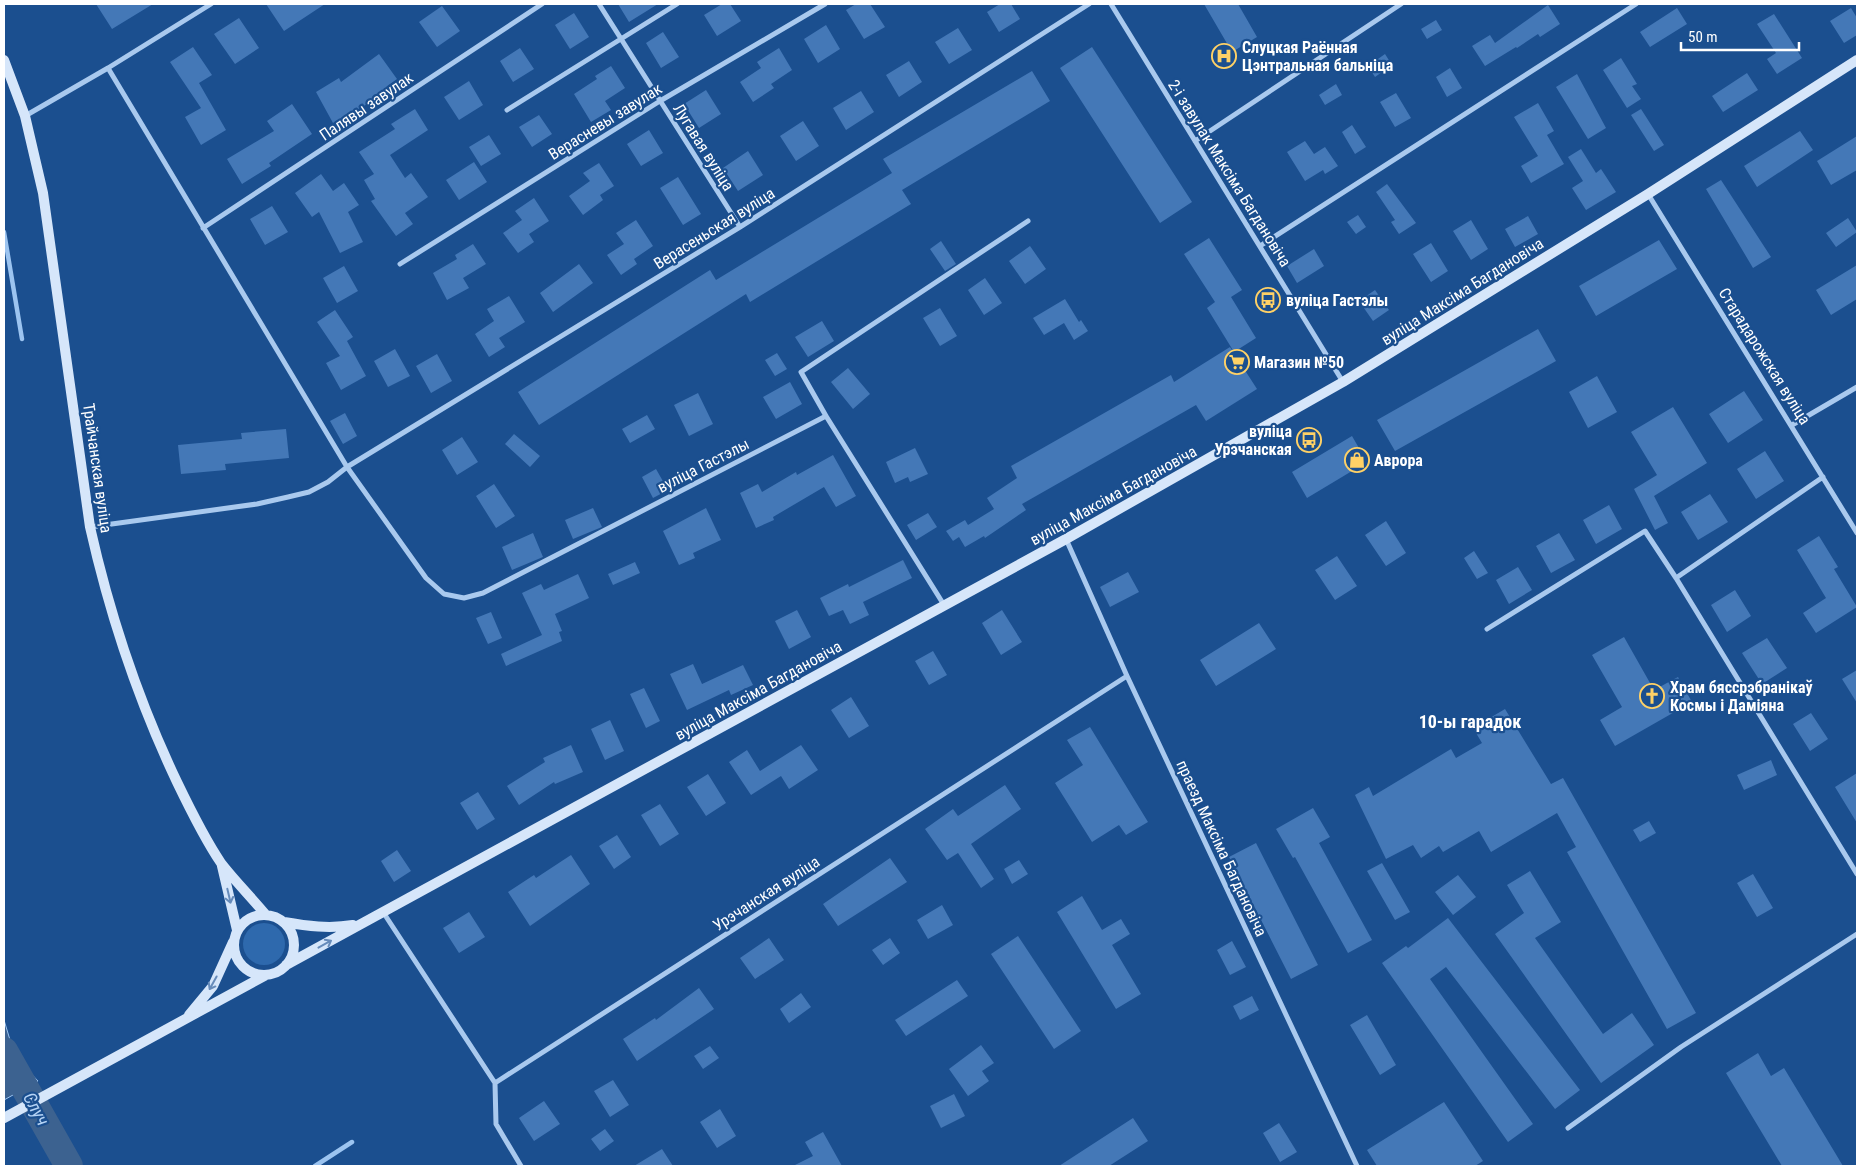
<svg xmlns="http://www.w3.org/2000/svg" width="1861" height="1170" font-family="'Roboto Condensed',sans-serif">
<rect width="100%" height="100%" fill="#1b4f8f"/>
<path fill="#2e69ad" d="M243 944a21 21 0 1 1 42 0a21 21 0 1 1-42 0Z"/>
<path fill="#3c6290" stroke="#9cc4f0" d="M4,1020L13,1050L21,1063L38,1081L4,1100Z"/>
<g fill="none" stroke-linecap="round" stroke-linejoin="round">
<path stroke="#9cc4f0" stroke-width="4.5" d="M4,232L22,339
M315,1166L352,1142"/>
<path stroke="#3c6290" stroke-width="28" d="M4,1051L69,1166"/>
</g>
<path fill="#4478b7" d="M96,4H153L112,29Z
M266,4H325L284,31Z
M618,4H658L629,22Z
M722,4H730L741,21L717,36L704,15Z
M856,4H870L885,27L864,39L846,10Z
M1000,4H1011L1020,19L999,32L987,12Z
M1204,4H1238L1257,37L1232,52Z
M1548,5L1560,24L1540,37L1538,34L1517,48L1516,47L1485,66L1472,46L1490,35L1495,43Z
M442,6L460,31L437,47L419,22Z
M1677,8L1687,24L1650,47L1640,32Z
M1851,8L1857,18V35L1844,43L1830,21Z
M574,13L589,37L570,49L555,25Z
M1774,14L1802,58L1777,74L1767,59L1776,53L1757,24Z
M239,18L259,48L235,64L214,34Z
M1436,20L1442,30L1427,39L1421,29Z
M826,25L840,49L818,63L804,39Z
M958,28L972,50L949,64L935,42Z
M663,32L679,57L661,68L646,43Z
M193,47L212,75L199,83L226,130L201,145L185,117L201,108L170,62Z
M1092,47L1192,202L1160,223L1060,68Z
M520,48L534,69L513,82L500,61Z
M779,48L792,70L771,84L774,88L753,102L740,82L761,68L757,62Z
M379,54L397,79L386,87L391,94L374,107L371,102L333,123L316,92L339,78L341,82Z
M1385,54L1392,65L1375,77L1368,66Z
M1621,58L1637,84L1632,86L1641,99L1627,108L1603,70Z
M909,61L922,82L899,97L886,75Z
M611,66L625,88L605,101L611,110L591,122L574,94L597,79L595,76Z
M1450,68L1462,88L1447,97L1436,77Z
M1032,71L1050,101L902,190L911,204L750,302L746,294L539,425L518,392L710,270L716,280L892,173L883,159Z
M1747,73L1758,90L1723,112L1712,96Z
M1577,74L1606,128L1588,139L1556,87Z
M469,81L483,105L459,120L444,97Z
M1336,84L1342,95L1325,105L1319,95Z
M706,90L721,114L699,128L684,104Z
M861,91L874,112L846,130L833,108Z
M1396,93L1411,118L1395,127L1380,102Z
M1538,103L1554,131L1547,135L1564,164L1531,183L1521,166L1538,156L1514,117Z
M292,104L312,134L269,163L271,166L242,184L227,159L274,131L267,121Z
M415,109L428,130L390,155L405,178L411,173L428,197L405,213L413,224L396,236L371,201L375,199L364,180L374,174L359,152L395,129L391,124Z
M1641,109L1664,145L1654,151L1631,115Z
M539,115L552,134L532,147L519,127Z
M803,121L819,146L796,161L780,136Z
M1352,125L1366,147L1355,154L1342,132Z
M649,130L663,153L641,166L627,144Z
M1800,131L1813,150L1757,187L1744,166Z
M489,135L501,154L481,166L469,147Z
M1857,136V170L1831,185L1817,161Z
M1305,141L1314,154L1325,147L1338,166L1325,174L1323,170L1305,181L1287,152Z
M1581,149L1596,173L1601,169L1616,192L1586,210L1572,188L1583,181L1568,157Z
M748,151L763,175L738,191L723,168Z
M474,162L487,182L459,200L446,180Z
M599,163L614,186L600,195L603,200L583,215L569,196L590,181L583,173Z
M321,174L333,191L344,183L359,205L348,212L363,242L340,253L319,212L312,217L295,193Z
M678,177L701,214L683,225L660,188Z
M1721,180L1771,257L1753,268L1706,189Z
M1387,184L1416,223L1399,234L1391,222L1395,220L1376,192Z
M534,198L549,221L529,234L534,242L518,253L503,233L522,220L515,211Z
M272,206L288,232L265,245L250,219Z
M1358,215L1366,227L1356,234L1347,222Z
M1528,216L1538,234L1515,247L1505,229Z
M1848,218L1857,232L1836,247L1826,233Z
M636,220L653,246L634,259L637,264L621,275L607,255L624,244L616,233Z
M1471,220L1488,249L1471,260L1453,231Z
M1209,238L1242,290L1231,297L1256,338L1234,352L1207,308L1215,302L1184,254Z
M1659,240L1677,269L1596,316L1579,286Z
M941,241L956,264L945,271L930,249Z
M1431,243L1448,271L1431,282L1413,254Z
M473,244L486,264L463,278L469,288L447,300L433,273L457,259L455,255Z
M1030,246L1046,269L1025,284L1009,261Z
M1314,249L1324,266L1297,283L1287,266Z
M579,264L593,283L553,312L540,293Z
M1857,265V299L1831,315L1816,290Z
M344,266L358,291L337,303L323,278Z
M985,278L1002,303L984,315L968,290Z
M1375,290L1389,310L1373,321L1359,301Z
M509,296L525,322L499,338L505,347L489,357L475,334L494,321L487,309Z
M1065,299L1079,322L1081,320L1088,331L1074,340L1064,323L1044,335L1033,318Z
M940,308L957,336L940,346L923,318Z
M335,310L353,337L347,341L366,376L341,390L326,363L340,356L317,322Z
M822,321L834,341L808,357L795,337Z
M1538,329L1556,361L1395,451L1377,420Z
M1230,347L1257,389L1206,421L1196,405L1022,504L1026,510L985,538L984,536L965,547L959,537L953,541L946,531L965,520L968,525L994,509L987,498L1017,478L1011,466L1171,375L1174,382Z
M395,349L410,376L388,387L374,361Z
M777,353L787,369L775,376L765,360Z
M437,354L452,381L431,393L416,366Z
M848,368L870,394L853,409L831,382Z
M1597,376L1617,412L1588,428L1569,392Z
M790,382L802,404L776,419L763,397Z
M1744,391L1763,420L1728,443L1709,414Z
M698,393L713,424L689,436L674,405Z
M1673,407L1707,463L1654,496L1668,523L1655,530L1634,489L1657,475L1631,432Z
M345,413L357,436L343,444L330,421Z
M647,415L655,429L630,443L622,429Z
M286,429L289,458L225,464L226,470L181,474L178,445L242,439L241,433Z
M514,434L540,456L530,467L505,444Z
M1352,436L1367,462L1307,498L1292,472Z
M462,437L478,462L457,475L442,450Z
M915,448L928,474L910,482L908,477L895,483L886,462Z
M1765,451L1784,481L1756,499L1737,469Z
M833,455L856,496L836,507L824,487L773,517L774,520L756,528L740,493L758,484L762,492L796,472L797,475Z
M656,469L668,490L653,498L642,477Z
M494,484L515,516L496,528L476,496Z
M1710,494L1728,522L1698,540L1681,512Z
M1609,505L1622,529L1596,544L1583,520Z
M593,508L602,527L573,539L565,520Z
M706,508L721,540L693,553L695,558L679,565L663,531Z
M928,513L937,527L916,540L907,525Z
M1386,521L1406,553L1386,566L1365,535Z
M533,533L543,557L512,570L502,547Z
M1559,533L1575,560L1551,573L1536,546Z
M1819,536L1838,567L1834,569L1857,607L1816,633L1803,613L1826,598L1797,550Z
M1474,551L1488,573L1477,579L1464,558Z
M1337,556L1357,586L1335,600L1315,570Z
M903,560L912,578L863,602L869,615L850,624L843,610L829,616L820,598L848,584L849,587Z
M635,562L640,573L613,585L608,574Z
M1518,567L1532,590L1509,604L1496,580Z
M1128,572L1139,592L1110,607L1100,587Z
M578,574L589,598L555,614L562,631L559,632L562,641L506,666L501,654L542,635L522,593L541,584L544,590Z
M1735,590L1751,616L1727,632L1711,605Z
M797,610L811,637L789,649L775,621Z
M1002,610L1022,642L1001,655L982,623Z
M491,612L502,638L488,644L476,618Z
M1259,623L1276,649L1216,686L1200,660Z
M1624,637L1654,690L1678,677L1692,702L1615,746L1600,720L1622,707L1592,655Z
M1767,638L1787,668L1762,684L1742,653Z
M933,651L947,675L929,685L915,661Z
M693,664L702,684L743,665L753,685L731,695L729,690L687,710L670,674Z
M1857,670V703L1842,679Z
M644,688L660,721L646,728L630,694Z
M851,697L869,726L849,738L831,710Z
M1505,709L1551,784L1563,778L1696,1013L1667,1029L1567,852L1576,847L1557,813L1491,852L1479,831L1443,852L1439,846L1421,858L1413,845L1386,859L1355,795L1369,787L1373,796L1451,749L1456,758L1482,743L1473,728Z
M1811,713L1828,739L1810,751L1793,724Z
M610,720L624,751L605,760L591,729Z
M1090,727L1148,822L1126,835L1119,825L1092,842L1055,783L1083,765L1067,740Z
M571,745L583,772L555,784L554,782L519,805L507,786L545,762L543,758Z
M801,745L818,770L789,789L781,776L751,795L729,762L747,750L760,771Z
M1771,760L1777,775L1744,790L1737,775Z
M1857,773V823L1835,787Z
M708,774L726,803L706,816L687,787Z
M1005,785L1021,809L971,844L994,879L981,888L958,853L947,860L925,829L953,809L958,816Z
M478,792L495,819L477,830L460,803Z
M660,804L679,834L660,846L641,815Z
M1313,808L1330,837L1319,843L1372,940L1348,953L1295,857L1293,858L1276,829Z
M1649,821L1656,833L1640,842L1633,830Z
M617,835L631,857L614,869L599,846Z
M1256,843L1318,965L1291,979L1229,857Z
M397,850L411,871L394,882L381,861Z
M571,855L590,884L530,926L508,892L534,875L536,878Z
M890,858L907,882L838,926L823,904Z
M1019,860L1028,874L1012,884L1004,869Z
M1382,863L1410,912L1395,920L1367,871Z
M1530,871L1561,922L1535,938L1603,1034L1632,1013L1654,1045L1601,1083L1495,934L1524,913L1507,885Z
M1753,874L1773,908L1757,917L1737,883Z
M1458,875L1476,897L1453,915L1435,892Z
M1082,896L1102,930L1121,919L1130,934L1112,945L1141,994L1116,1009L1057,912Z
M942,905L953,925L928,939L917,920Z
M469,912L485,937L459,953L443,928Z
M1448,918L1580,1090L1555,1109L1446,967L1430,979L1533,1124L1508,1142L1382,963L1406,946L1408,948Z
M1018,936L1081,1031L1054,1049L991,954Z
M769,938L784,960L755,979L740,958Z
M890,938L900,953L883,965L872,950Z
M1232,941L1246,967L1230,975L1217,950Z
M957,980L968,996L906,1036L895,1020Z
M699,988L714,1009L637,1061L623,1039L655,1018L656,1020Z
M801,993L811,1007L789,1023L780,1009Z
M1252,996L1259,1010L1240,1020L1233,1006Z
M1367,1015L1396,1065L1380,1075L1350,1025Z
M981,1045L994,1063L982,1071L989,1081L968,1096L949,1069Z
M710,1046L719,1058L703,1069L694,1056Z
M1758,1053L1771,1076L1784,1068L1843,1166H1782L1726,1073Z
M613,1080L629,1105L610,1117L594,1091Z
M954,1094L965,1116L941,1128L930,1106Z
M544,1101L560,1124L534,1141L519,1118Z
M1444,1102L1483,1161L1475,1166H1377L1367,1150Z
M720,1109L736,1136L717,1148L700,1122Z
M1133,1118L1148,1141L1109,1166H1059Z
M1279,1123L1297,1152L1280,1162L1263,1133Z
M605,1129L614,1141L600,1151L591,1139Z
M823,1132L842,1166H793L813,1156L805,1142Z
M662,1149L673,1166H634Z"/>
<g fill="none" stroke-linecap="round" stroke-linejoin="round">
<path stroke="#a9c9ee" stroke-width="5" d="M599,4L740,227
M1111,4L1343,382
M108,68L347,467L426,578L444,594L464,598L483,593L826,416
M507,110L677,4
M25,116L108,68L211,4
M1195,141L1401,4
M1648,194L1857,533
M203,228L542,4
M1260,246L1636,4
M400,264L660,101L825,4
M1792,425L1857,387
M90,527L257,504L288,497L309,492L328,482L347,467L740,227L1089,4
M1066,539L1127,676L1357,1166
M1676,578L1857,874
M944,605L826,416L801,372L1028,221
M1487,629L1645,531L1676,578L1823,477
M383,912L495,1083
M495,1083L1127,676
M495,1083L496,1124L521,1166
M1568,1128L1681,1047L1857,934"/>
<path stroke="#d6e6fa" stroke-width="10" d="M4,60L25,116L43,193L90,527C110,616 138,700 177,782C190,809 204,838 221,863C235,881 251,897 266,915
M222,866L237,930
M234 945a30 30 0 1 1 60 0a30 30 0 1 1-60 0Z
M284,922C307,926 329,929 353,925
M286,965L1066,539L1343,382L1648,194L1857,60
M189,1015L213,986L233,942
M4,1118L266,975"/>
</g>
<defs><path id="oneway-shaft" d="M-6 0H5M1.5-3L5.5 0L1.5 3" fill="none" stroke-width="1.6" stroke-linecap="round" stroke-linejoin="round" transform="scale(1.25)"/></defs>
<g stroke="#668bba">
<use href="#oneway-shaft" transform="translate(229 896) rotate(77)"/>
<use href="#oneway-shaft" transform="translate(325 944) rotate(-29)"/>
<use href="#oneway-shaft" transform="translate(213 983) rotate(119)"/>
</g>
<defs>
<symbol id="hospital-ring" viewBox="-11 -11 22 22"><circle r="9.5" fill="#1b4f8f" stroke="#ffd166" stroke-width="1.5"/><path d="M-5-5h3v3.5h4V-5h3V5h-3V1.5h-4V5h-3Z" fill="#ffd166"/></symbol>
<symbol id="bus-ring" viewBox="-11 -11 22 22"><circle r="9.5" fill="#1b4f8f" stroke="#ffd166" stroke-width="1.5"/><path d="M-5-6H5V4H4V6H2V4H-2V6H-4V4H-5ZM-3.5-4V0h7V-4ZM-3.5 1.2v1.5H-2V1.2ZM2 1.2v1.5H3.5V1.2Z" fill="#ffd166"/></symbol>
<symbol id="supermarket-ring" viewBox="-11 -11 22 22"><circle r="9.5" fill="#1b4f8f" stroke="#ffd166" stroke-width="1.5"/><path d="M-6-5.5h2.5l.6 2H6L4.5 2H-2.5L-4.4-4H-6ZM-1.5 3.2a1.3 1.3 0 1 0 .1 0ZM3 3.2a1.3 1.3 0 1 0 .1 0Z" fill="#ffd166"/></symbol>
<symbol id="shop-ring" viewBox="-11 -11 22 22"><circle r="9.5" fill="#1b4f8f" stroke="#ffd166" stroke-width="1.5"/><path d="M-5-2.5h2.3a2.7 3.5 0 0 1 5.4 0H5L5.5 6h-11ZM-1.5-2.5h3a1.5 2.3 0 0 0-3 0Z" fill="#ffd166"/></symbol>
<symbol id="church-ring" viewBox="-11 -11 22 22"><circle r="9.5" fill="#1b4f8f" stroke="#ffd166" stroke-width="1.5"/><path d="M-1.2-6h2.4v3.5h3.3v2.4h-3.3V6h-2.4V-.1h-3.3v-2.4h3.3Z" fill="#ffd166"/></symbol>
</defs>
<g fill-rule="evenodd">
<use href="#hospital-ring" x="1210" y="42" width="28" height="28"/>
<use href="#bus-ring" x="1254" y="286" width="28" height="28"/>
<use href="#supermarket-ring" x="1223" y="348" width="28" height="28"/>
<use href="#bus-ring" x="1295" y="426" width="28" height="28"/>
<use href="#shop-ring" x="1343" y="446" width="28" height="28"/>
<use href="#church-ring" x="1638" y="682" width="28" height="28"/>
</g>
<g text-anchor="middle" stroke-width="4.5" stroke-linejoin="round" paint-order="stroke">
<g font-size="16" font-weight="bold" fill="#fff" stroke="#1b4f8f" text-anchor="start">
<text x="1242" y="53">Слуцкая Раённая<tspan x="1242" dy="18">Цэнтральная бальніца</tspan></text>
<text x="1286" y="306">вуліца Гастэлы</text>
<text x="1254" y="368">Магазин №50</text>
<text x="1292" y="437" text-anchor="end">вуліца<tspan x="1292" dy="18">Урэчанская</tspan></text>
<text x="1374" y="466">Аврора</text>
<text x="1670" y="693">Храм бяссрэбранікаў<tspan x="1670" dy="18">Космы і Даміяна</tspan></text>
</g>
<g font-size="16" fill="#fff" stroke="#1b4f8f">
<text transform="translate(366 106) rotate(-34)" y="6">Палявы завулак</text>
<text transform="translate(605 121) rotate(-32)" y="6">Верасневы завулак</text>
<text transform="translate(704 147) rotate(58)" y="6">Лугавая вуліца</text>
<text transform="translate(1230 173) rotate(58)" y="6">2-і завулак Максіма Багдановіча</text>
<text transform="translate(714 228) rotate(-32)" y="6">Верасеньская вуліца</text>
<text transform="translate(1462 291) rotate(-32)" y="6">вуліца Максіма Багдановіча</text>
<text transform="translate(1765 356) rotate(58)" y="6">Старадарожская вуліца</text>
<text transform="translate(703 465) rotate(-27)" y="6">вуліца Гастэлы</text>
<text transform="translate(98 468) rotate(82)" y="6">Трайчанская вуліца</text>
<text transform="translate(1113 495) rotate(-29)" y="6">вуліца Максіма Багдановіча</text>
<text transform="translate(758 690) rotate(-29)" y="6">вуліца Максіма Багдановіча</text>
<text transform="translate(1222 848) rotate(65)" y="6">праезд Максіма Багдановіча</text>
<text transform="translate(766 893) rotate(-33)" y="6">Урэчанская вуліца</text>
</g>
<g font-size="18" font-weight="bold" fill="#fff" stroke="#1b4f8f">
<text x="1470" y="728">10-ы гарадок</text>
</g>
<g font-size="18" font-style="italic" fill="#b5d3f5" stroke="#1b4f8f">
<text transform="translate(36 1109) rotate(61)" y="6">Случ</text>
</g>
</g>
<rect width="1861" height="1170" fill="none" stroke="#ffffff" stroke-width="10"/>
<path d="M1681 42v8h118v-8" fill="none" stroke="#ffffff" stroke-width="2.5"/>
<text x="1688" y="42" font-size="15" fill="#ffffff" stroke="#1b4f8f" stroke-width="4" paint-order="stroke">50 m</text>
</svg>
